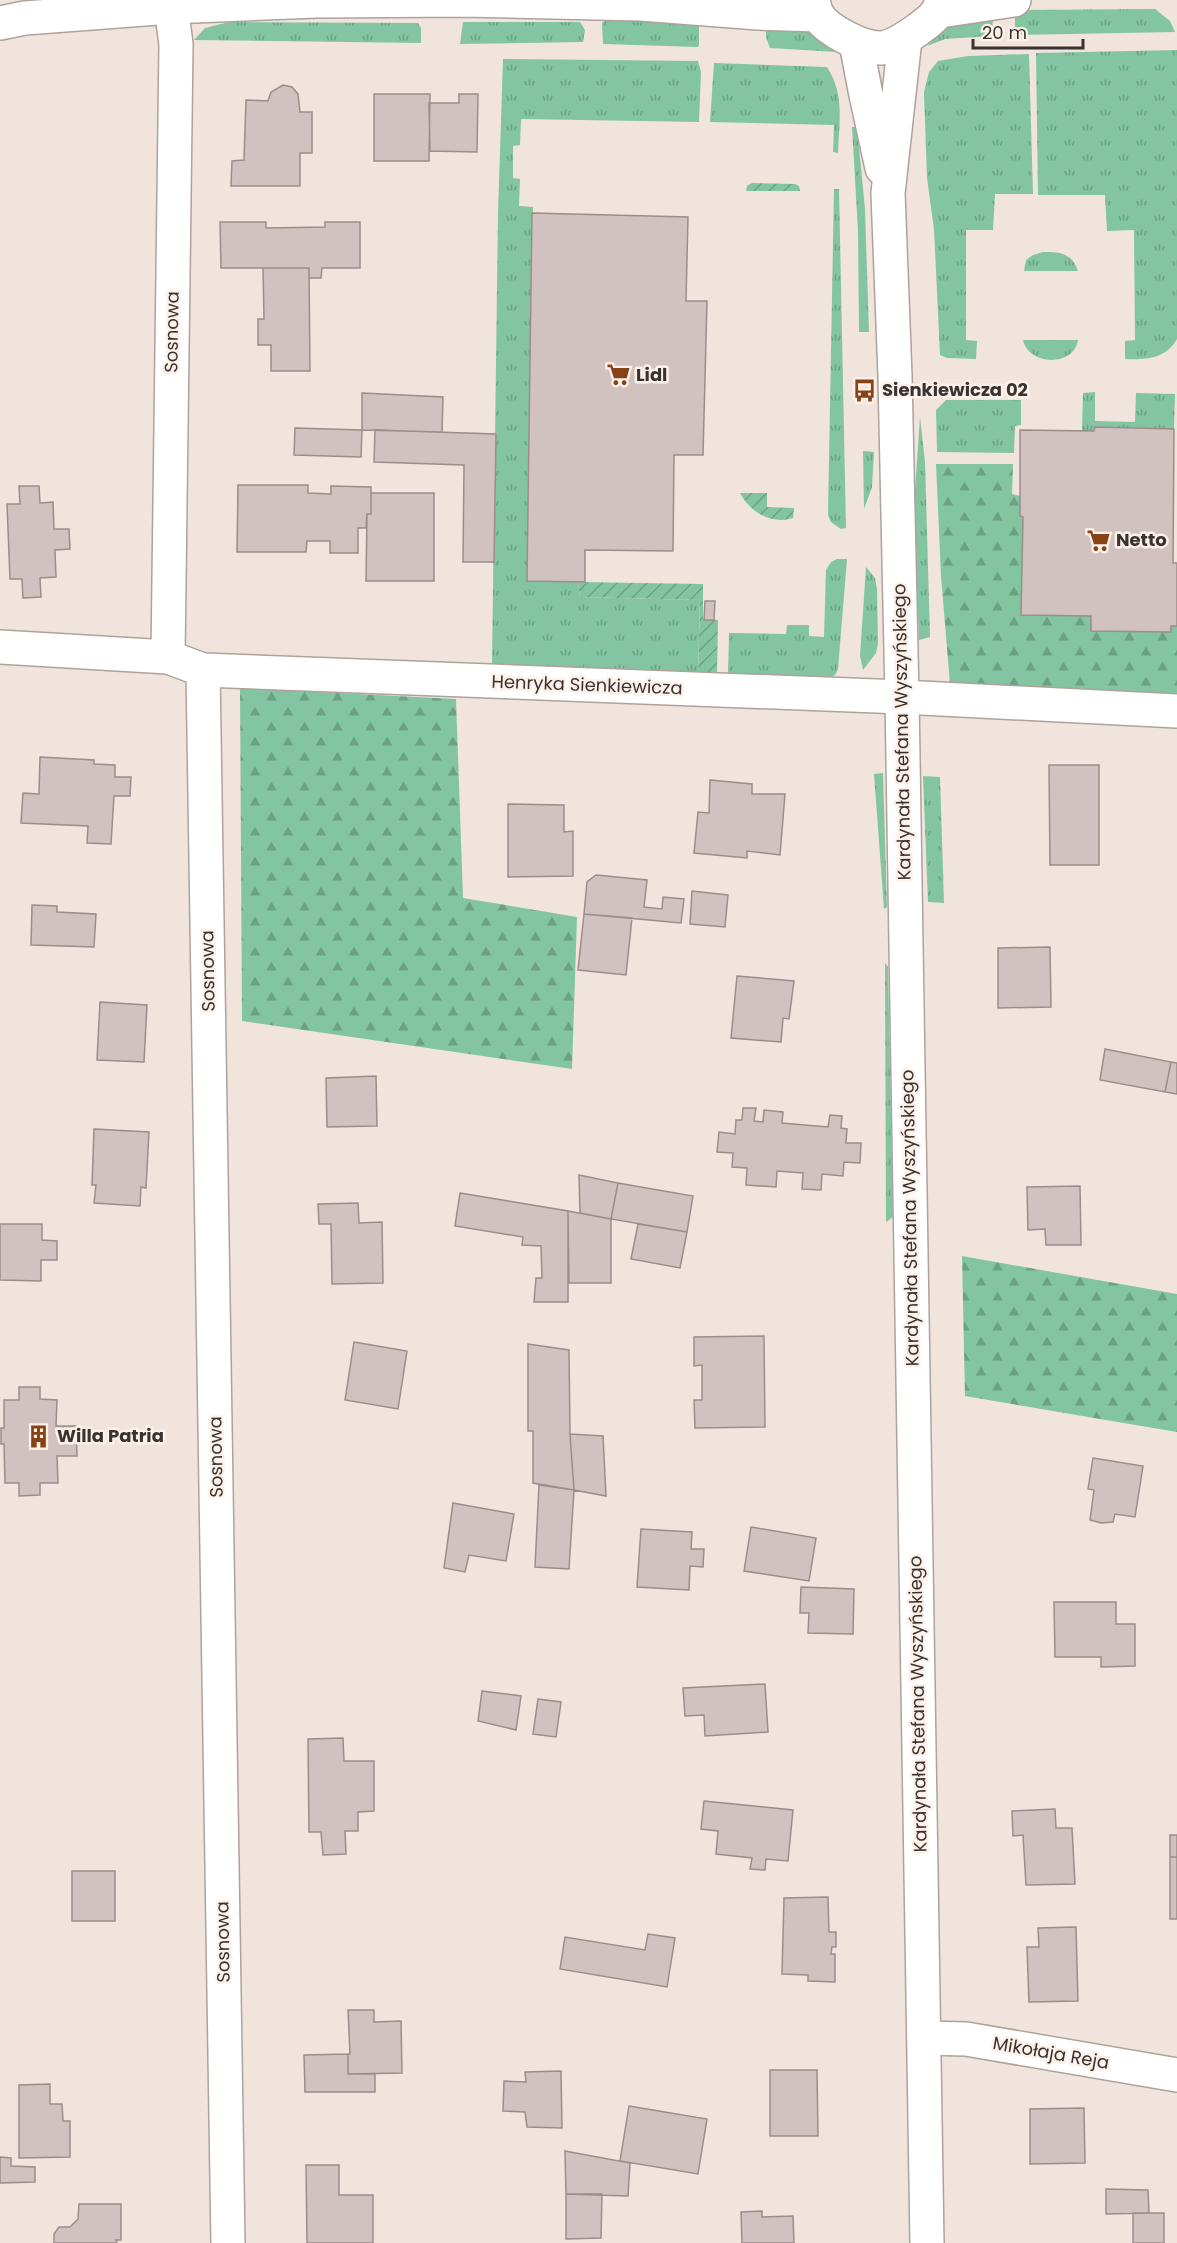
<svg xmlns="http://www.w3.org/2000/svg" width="1177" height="2243" font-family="Poppins,sans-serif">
<defs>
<pattern id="grass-tufts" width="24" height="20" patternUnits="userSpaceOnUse" patternTransform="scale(1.5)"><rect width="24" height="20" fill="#83c5a1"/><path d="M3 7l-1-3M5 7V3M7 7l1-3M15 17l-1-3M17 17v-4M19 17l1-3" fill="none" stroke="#6ca184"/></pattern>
<pattern id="forest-firs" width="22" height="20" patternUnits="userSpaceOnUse" patternTransform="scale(1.5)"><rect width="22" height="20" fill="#83c5a1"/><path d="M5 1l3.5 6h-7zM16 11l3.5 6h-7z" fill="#6ca184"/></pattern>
<pattern id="garden-furrows" width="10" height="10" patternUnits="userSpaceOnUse" patternTransform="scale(1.5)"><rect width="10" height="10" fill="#83c5a1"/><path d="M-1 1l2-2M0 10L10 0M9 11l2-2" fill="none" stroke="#6ca184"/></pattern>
</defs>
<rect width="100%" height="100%" fill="#f1e4dc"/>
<path fill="url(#grass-tufts)" d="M1155,9L1170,21L1175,32L1015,35V10Z
M993,12L992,36L945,39L927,46L950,24Z
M766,18L800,23L837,52L770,48L766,37Z
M694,19L699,24V45L698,47L603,44L602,23L605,20Z
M229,22L418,23L421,28V43L194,40L205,28Z
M463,22H580L585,30L583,42L460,44Z
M1177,50V339C1166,359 1145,360 1125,359V341L1135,340L1134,230L1107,231L1105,195H1038L1036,53Z
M1029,54L1033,194H995L993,230H966V340L977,341L976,359L947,358L940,355L934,229L927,178L924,92L929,72L938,61L968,56Z
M503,59L698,61L701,72L699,122L521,119L520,145L513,146V178L520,179L519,206L533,207L527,581L578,582L580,597L700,600L698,673L492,664L498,213Z
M714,63L827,67C845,95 839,121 838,153L833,152L834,125L710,122Z
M852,127H857L865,209L869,332H859L858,231Z
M834,189H839L846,528L841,529L831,522L828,515Z
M1043,252C1060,252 1072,253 1078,271H1024L1026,260L1033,255Z
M1023,340H1078C1074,367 1029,366 1023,340Z
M1095,392V421L1135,422L1136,393L1175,394L1174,429L1095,427L1094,431H1082L1083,393Z
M946,400H1021V425L1015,426L1014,453L937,452L936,410Z
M920,417L925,462L930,637L919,640L914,505Z
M863,451L874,452L872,487L864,509Z
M837,559H847L838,669L835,675L827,679L728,675L729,633L786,634L787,625H809V636L824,637L826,570L831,562Z
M866,567L875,578L877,589L878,644L876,653L863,670L860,656Z
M883,773L887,907L884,909L874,774Z
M923,776L940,777L944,903L928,902Z
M885,963L888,967L893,1217L886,1222Z"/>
<path fill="url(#forest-firs)" d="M936,464H1013L1012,494L1020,496V516L1023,517L1021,615L1091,616L1092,631L1171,632V626H1177V697L950,684L941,576Z
M240,688L456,699L463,898L577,917L572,1069L242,1021Z
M962,1256L1177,1294V1432L965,1396Z"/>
<path fill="url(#garden-furrows)" d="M752,183L795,184L799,186L800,191H746L747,186Z
M740,493H767V507L794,508L793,518C771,525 750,512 740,493Z
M578,582L703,584V619L718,620L717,674L698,673L700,600L580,597Z"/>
<path fill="#d1c2bf" stroke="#9b8d8a" stroke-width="1.5" d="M283,85L292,87L298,94L300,112H312V153H300V186H231L232,161L244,160L246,100L268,101L271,92Z
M374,94H430L429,161H374Z
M459,94H478L477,152L430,151L429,103H459Z
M532,213L688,217L686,301H707L703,455H674L673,551L585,550V582L527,581Z
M220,222H266V228L325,227V222H360V268H322L321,278H309V268H221Z
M263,268H309L310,371H271V345H258V319H264Z
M362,393L443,397L442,432L362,430Z
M1095,427L1174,429L1173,563H1177V626H1171V632L1091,631V616L1021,615L1023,517L1020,516V430L1094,431Z
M295,428L362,430L361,457L294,455Z
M375,430L496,434L494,562H463L464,465L374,462Z
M238,485H308V493L331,494V486L371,487V514H367L366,528H358V553H330V541H307L306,552H237Z
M19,486H39L40,503L53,502L54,529H69L70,549L55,550L56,577L40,578L41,597L23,598L22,579H10L7,504H20Z
M371,493H434V581H366L367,514H371Z
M705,601H715L714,620H704Z
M40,757L94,760V764L115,765V777H131L130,796H114L111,844L87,843L88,826L21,823L23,793L39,794Z
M1049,765H1099V865H1050Z
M710,780L752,784V794H785L780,855L747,851V858L694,853L698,812L709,813Z
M508,804L564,805V832L573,831V876L508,877Z
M596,875L647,880L644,907L662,909L663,897L684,899L681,923L584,914L587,882Z
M692,891L728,895L725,927L690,924Z
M32,905L57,906V912L96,914L94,947L31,945Z
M584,914L632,918L626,975L578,970Z
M1050,947L1051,1007L998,1008V948Z
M737,976L794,981L789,1019L783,1018L781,1042L731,1038Z
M100,1002L147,1005L144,1062L97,1060Z
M1105,1049L1171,1062L1165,1092L1100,1080Z
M1171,1062L1177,1063V1094L1165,1092Z
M376,1076L377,1126L327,1127L326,1078Z
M743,1108H756L754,1121L763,1122L764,1110L783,1112L782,1123L828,1127L830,1115L842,1116L841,1128L847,1129L846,1143H861L860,1163L844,1162L843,1176L822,1174L821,1190L802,1189L803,1173L777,1171L776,1187L746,1185L747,1168L732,1167L733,1153L717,1152L719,1132L735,1134L736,1120H742Z
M94,1129L149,1132L146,1188L141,1187L140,1206L94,1203L96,1185H92Z
M579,1175L618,1183L611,1219L580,1213Z
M618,1183L693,1196L687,1232L611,1219Z
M1080,1186L1081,1245H1046L1045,1229L1028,1230L1027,1187Z
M460,1193L568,1211V1302H534L536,1278H542L541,1246L522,1245L523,1237L455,1226Z
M358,1203L359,1223L382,1222L383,1283L332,1284L331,1224H319L318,1204Z
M568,1211L611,1219V1283H569Z
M0,1224H42V1240L57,1241V1260H41V1281L0,1280Z
M638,1224L687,1232L680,1268L631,1259Z
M764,1336L765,1427L695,1428L694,1400H702V1365L694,1366V1337Z
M354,1342L407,1351L398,1409L345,1400Z
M528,1344L569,1350L570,1434L574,1490L533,1483V1431H528Z
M19,1387H40V1399L57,1400L56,1426H76L77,1456H57L58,1483H40V1495L19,1496V1483H5L4,1444H1V1428H4V1400H19Z
M570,1434L603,1436L606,1496L574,1490Z
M1093,1458L1143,1466L1135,1517L1115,1514L1113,1522L1101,1523L1090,1520L1094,1490L1088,1489Z
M539,1485L574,1490L569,1569L535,1567Z
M453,1503L514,1514L506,1561L469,1555L465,1572L444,1568Z
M751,1527L816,1538L809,1581L744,1571Z
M641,1529L692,1532L691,1549H704L703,1567L690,1566L689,1590L637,1587Z
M801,1587L854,1589L853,1634L808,1633L809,1613H800Z
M1054,1602H1116V1624H1135V1666L1101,1667V1657H1055Z
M765,1684L768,1732L705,1736L704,1715L685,1716L683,1688Z
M482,1691L521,1696L516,1730L478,1721Z
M538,1699L561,1702L556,1737L533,1734Z
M343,1738L344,1761H374V1811L358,1812V1831H345L346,1854L323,1855L321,1832H309L308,1739Z
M704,1801L793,1810L788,1861L766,1859L765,1870L750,1869L752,1858L716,1854L718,1831L701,1829Z
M1055,1809L1056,1828H1072L1075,1884L1026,1885L1023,1835L1013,1836L1012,1811Z
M1170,1835H1177V1857H1170Z
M1170,1857H1177V1919H1170Z
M72,1871H115V1921H72Z
M828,1897L829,1932H836V1947H832L831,1954H835V1982L808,1981V1975L782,1974L784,1898Z
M1076,1927L1078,2001L1029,2002L1027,1947H1039L1038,1928Z
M648,1934L675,1938L667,1987L560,1969L565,1937L645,1950Z
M348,2010H374V2022L401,2021L402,2073L348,2074V2054H350Z
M348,2054V2074H375V2092H305L304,2055Z
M770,2070H817L818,2136H770Z
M561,2071L562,2128L527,2127L525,2112L503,2111L504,2081L526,2082L525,2072Z
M50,2084V2104H62L63,2121H70V2157L19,2158V2085Z
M629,2106L707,2119L698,2174L620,2161Z
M1084,2108L1085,2163L1030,2164V2109Z
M565,2151L630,2163L628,2196L566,2194Z
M0,2157L11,2158V2166L35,2167V2182L0,2183Z
M306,2165H339V2195H373V2243H307Z
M1106,2189L1148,2190L1149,2213L1106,2214Z
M566,2194H602L601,2238L566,2239Z
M79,2204H121V2240H116L117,2243H54V2234L59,2227H70L78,2219Z
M762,2211V2217L793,2216L794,2243H742L741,2212Z
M1133,2213H1164V2243H1133Z"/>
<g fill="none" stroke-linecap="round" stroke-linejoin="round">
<defs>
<path id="minor" d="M0,647L168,657L203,670L902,697L1177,711
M168,657L176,44L170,0
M203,670L228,2243
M924,2038L966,2039L1177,2075"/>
<path id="tertiary" d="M940,11L1014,0
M905,39L888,193L895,376L902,697L927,2243
M856,43L866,95L882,168"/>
<path id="secondary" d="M813,0C814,4 815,10 817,14C826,30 863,49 882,48C896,46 909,36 920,28C931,20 939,14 942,0
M0,23L25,18L171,7L316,1L464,0L641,4L758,13L818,15"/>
</defs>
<use href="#minor" stroke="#aea29b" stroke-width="36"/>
<use href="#tertiary" stroke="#aea29b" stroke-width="36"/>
<use href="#secondary" stroke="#aea29b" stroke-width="36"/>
<use href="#minor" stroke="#fff" stroke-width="33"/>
<use href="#tertiary" stroke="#fff" stroke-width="33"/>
<use href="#secondary" stroke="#fff" stroke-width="33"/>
</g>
<defs>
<symbol id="supermarket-bare" viewBox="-9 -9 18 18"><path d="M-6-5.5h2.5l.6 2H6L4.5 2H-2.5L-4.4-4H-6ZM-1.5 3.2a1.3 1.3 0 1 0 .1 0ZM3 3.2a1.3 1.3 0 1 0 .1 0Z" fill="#874316" stroke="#fef1ea" stroke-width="2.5" paint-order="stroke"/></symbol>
<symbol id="bus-bare" viewBox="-9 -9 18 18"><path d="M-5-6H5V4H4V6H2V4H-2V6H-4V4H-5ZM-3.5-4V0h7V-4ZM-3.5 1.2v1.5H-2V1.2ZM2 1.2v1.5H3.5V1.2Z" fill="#874316" stroke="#fef1ea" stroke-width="2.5" paint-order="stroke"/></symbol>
<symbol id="building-bare" viewBox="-9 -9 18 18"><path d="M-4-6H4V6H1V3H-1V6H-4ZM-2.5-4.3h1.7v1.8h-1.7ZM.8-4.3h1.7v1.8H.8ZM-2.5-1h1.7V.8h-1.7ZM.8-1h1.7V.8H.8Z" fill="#874316" stroke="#fef1ea" stroke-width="2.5" paint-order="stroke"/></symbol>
</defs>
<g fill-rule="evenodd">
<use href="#supermarket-bare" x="602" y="358" width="33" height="33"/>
<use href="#bus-bare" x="848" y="374" width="33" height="33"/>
<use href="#supermarket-bare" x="1082" y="524" width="33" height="33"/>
<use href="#building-bare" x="22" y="1420" width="33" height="33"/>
</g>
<g text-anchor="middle" stroke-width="5" stroke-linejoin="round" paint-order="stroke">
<g font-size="18" fill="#383330" stroke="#fef1ea">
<text transform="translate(172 332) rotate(-89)" y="6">Sosnowa</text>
<text transform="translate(587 685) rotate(2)" y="6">Henryka Sienkiewicza</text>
<text transform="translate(902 732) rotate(-91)" y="6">Kardynała Stefana Wyszyńskiego</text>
<text transform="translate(208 971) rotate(-91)" y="6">Sosnowa</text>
<text transform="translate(910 1218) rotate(-91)" y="6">Kardynała Stefana Wyszyńskiego</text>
<text transform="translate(216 1457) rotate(-91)" y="6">Sosnowa</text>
<text transform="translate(918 1704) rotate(-91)" y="6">Kardynała Stefana Wyszyńskiego</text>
<text transform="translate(223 1942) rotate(-91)" y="6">Sosnowa</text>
<text transform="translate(1051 2053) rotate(10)" y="6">Mikołaja Reja</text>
</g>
<g font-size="18" font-weight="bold" fill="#383330" stroke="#fef1ea" text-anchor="start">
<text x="636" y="381">Lidl</text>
<text x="882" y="396">Sienkiewicza 02</text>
<text x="1116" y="546">Netto</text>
<text x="57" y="1442">Willa Patria</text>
</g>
</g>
<path d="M973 39v9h110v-9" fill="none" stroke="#383330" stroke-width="3"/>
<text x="982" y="39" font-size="18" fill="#383330" stroke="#fef1ea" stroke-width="4.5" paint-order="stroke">20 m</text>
</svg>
